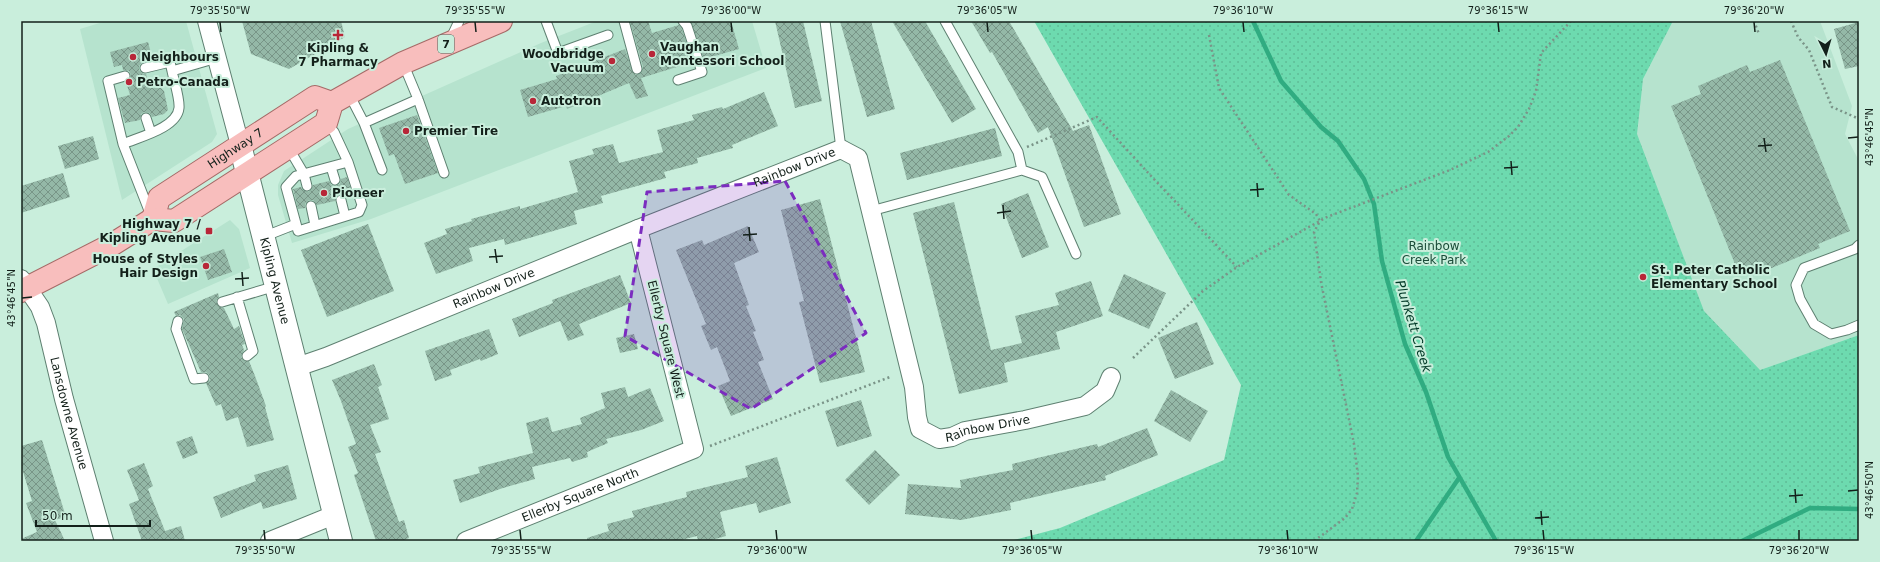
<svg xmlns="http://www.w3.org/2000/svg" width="1880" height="562" font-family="'DejaVu Sans',sans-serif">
<defs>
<pattern id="park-dots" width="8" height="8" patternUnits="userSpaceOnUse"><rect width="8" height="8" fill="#6ddaaf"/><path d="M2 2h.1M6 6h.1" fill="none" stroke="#5ebb96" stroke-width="1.8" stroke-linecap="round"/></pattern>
<pattern id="building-cross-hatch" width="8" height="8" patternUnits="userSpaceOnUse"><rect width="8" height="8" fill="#94b8a7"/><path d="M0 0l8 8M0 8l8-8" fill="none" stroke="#789587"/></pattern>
</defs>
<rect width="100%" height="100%" fill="#c9eedc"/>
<path fill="#b6e3ce" d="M106,21H186L217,134L212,142L122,200L80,29Z
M597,21H752L766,68L371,219L292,243L278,195V185L284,171L348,129L541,43Z
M1673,21H1820L1852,106L1845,134L1859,161V335L1760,370L1548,499L1643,79Z
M230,220L239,229L250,268L168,304L153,269Z"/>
<path fill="url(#park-dots)" d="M1034,21H1673L1643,79L1637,134L1704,311L1760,370L1859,335V541H1010L1060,528L1224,460L1241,385Z"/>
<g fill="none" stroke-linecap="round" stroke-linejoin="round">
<path stroke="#30ac81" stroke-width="4.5" d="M1253,21L1281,81L1321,127L1338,141L1364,179L1374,204L1382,261L1405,344L1426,392L1448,457L1496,541
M1416,541L1459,478
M1742,541L1810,508L1859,509"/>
</g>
<path fill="url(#building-cross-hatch)" d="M242,21H341L345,37L289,69L251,54Z
M630,21H648L652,33L679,25L682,29L693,62L641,78L648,96L636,99L629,83L567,109L566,106L528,117L520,90L557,79L556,76L625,49L633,73L636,75L641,73L643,67Z
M694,21H731L739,49L704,59L691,22Z
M775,21H803L822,101L795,108Z
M840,21H871L895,109L867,117Z
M892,21H925L976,109L952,123Z
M971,21H1009L1073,131L1089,125L1121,214L1084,227L1048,127L1038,133L992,52L990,53Z
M1859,22V66L1845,69L1834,29Z
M148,42L152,57L143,59V62L139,66V70L143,74H146L150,88H161L164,91L168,110L164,114L152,117L150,113L144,112L141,114L140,120L125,123L118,98L130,95L126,82L130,80L131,75L129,71L123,70L122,65L114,67L110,52Z
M1780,60L1850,231L1818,244L1820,248L1762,272L1759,265L1739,274L1671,106L1701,94L1698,86L1747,65L1750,72Z
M764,92L778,126L732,145L733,148L697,158L698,163L664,172L666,178L601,196L603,203L574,211L577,224L505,245L504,239L469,248L473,261L436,274L424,243L447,234L445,229L472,221L471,219L520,206V209L578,192L569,161L594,154L592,149L613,144L619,163L663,152L657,130L694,120L692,115L722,107L723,109Z
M417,115L438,173L405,184L394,154L389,156L379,128Z
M995,128L1002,156L907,180L900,153Z
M93,136L99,159L65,169L58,146Z
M63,173L70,197L21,213V186Z
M347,177L353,197L347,198L345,196L340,194L337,196L335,201L317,205L313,200H309L305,204V208L298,209L293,189L301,187L303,190L308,192L311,190L313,185L329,181L331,185L336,186L340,184L341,179Z
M1028,193L1049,247L1022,258L1001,204Z
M820,199L865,372L820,383L799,302L804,301L781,210Z
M954,202L991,350L1022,343L1015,316L1059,305L1055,293L1091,281L1103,316L1056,332L1060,349L1004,363L1008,382L959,394L913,213Z
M368,224L394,291L327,317L301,250Z
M748,226L759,252L734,263L749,305L746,306L756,331L753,332L764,360L758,362L773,399L731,416L718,386L730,381L717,347L711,350L701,326L706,324L676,250L702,240L704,245Z
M224,249L232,272L208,280L200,257Z
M1124,274L1166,293L1149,329L1108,311Z
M620,275L631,303L579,324L584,335L568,341L560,321L519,337L512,319L553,303L552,300Z
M218,293L219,297L216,301L218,306L224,308L234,329L239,326L245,344L242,345L244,350L241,357L245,361H249L255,376L266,406L265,407L274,440L247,447L238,417L226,421L221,404L216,406L206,383L210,380L209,375L206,372H201L182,329L184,319L180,315L176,316L174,312Z
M1197,322L1214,364L1175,379L1158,338Z
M489,329L498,354L481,361L480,359L450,370L452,375L435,381L425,351Z
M634,334L638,349L620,353L616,338Z
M374,364L382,385L378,387L389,419L370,425L381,452L375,454L399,522L404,520L409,538L401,541H376L354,475L358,473L348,447L356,444L341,401L332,380Z
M625,387L628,397L650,388L664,421L641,430L606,439L608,443L587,452L588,457L572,462L570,458L532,467L535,479L503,488L460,503L453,480L480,473L478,467L533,453L526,423L548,417L552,432L582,424L580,418L605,408L601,393Z
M1171,390L1208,411L1190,442L1154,421Z
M861,400L872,436L837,447L825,411Z
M1147,428L1158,455L1105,476L1106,480L1010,503L1011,510L961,520L905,514L908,484L961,488L960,480L1013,470L1012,464L1097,444L1098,447Z
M192,436L198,453L183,459L176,442Z
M42,440L66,517L55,520L65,541H21V539L37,532L26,503L32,501L21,465V446Z
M875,450L900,475L869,505L845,480Z
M777,457L791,503L759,513L756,503L720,512L726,536L708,541H698L697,536L677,541H587V538L609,531L607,524L634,517L632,511L687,497L686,492L748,477L745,466Z
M144,463L153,486L148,489L165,531L181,526L185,541H142L129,504L139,500L127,470Z
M288,465L297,499L263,509L261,502L221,518L213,497L256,481L254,475Z"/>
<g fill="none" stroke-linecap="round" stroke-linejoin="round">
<defs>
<path id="lane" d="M546,21L558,53L608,35
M624,21L637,69
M825,21L841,149
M450,40L459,21
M403,63L418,99
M145,68L170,62L172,71
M678,80L702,72L687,26L683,21
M349,94L364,123
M146,118L151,133
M326,123L334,132L348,162
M123,144L108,81L125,76
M288,147L304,174L307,186
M348,162L362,205L359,212L298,231L286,187L296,176Z
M331,167L335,180
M382,170L364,123L418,99L444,173
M1022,170L1042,177L1076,254
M341,200L345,216
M311,206L315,225
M871,211L1022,170L1018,152L945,21
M150,213L123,144C139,137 177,128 179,108C180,99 174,81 172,71L217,58
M263,237L296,224
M1859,245L1855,249L1804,268L1796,285L1800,299L1814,324L1831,334L1847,330L1859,325
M237,297L253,351L247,356
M222,302L276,286
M178,321L176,329L194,379L204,378"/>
<g id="street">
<path d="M207,21L240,145"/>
<path id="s1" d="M21,279L40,307L46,323L64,399L104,541"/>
<path id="s2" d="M297,367L326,357L638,229L841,149L858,158L914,387L917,417L920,429L939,439L952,437L965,431L1025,420L1085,406L1105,391L1111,377"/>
<path d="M270,541L334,515"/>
<path id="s3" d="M466,541L694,449L638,229"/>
</g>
<g id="secondary">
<path id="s4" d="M240,145L341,541"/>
</g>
<g id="primary">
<path id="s5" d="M153,219L159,198L315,97L332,103"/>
<path d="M21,291L113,244L153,219L174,221L326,123L332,103L403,63L501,21"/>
</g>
</defs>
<use href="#lane" stroke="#5e8071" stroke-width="11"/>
<use href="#street" stroke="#5e8071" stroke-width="20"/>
<use href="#secondary" stroke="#5e8071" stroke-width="24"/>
<use href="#primary" stroke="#a56a67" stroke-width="24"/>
<path stroke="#7a9488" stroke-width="2.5" stroke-dasharray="2 3" stroke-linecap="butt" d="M1754,21L1759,34
M1791,21L1798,37L1809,50L1832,107L1857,118
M1209,35L1219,88L1289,195L1316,214L1320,221L1314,232L1321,282L1354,444L1358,476L1357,493L1352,509L1345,518L1314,541
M1027,147L1097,117L1151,176L1237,267
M1133,358L1203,291L1237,267L1327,217L1450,170L1488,152L1509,136L1518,127L1529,109L1536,91L1541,53L1571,21
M710,446L890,377"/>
<use href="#lane" stroke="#fff" stroke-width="9"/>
<use href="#street" stroke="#fff" stroke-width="18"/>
<use href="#secondary" stroke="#fff" stroke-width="22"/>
<use href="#primary" stroke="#f8bebd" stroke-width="22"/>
</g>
<path fill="#7b2cbf" fill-opacity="0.2" stroke="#7b2cbf" stroke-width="3" stroke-dasharray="8 5" stroke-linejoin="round" d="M785,181L866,333L751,409L625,336L647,192Z"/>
<path fill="none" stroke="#13201a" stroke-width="1.5" d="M220,22L221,32M475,22L476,32M731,22L732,32M987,22L988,32M1243,22L1244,32M1498,22L1499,32M1754,22L1755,32M1764,138L1766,152M1848,138L1858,137M1758,146L1772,145M1511,161L1512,175M1504,168L1518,167M1257,183L1258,197M1250,190L1264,189M1003,205L1004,219M997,213L1011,211M749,227L750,241M743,235L757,234M495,249L497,263M489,257L503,256M242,272L243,286M235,279L249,278M22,298L32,297M1795,489L1796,503M1848,491L1858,490M1789,496L1803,495M1541,511L1542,525M1535,518L1549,517M264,530L265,540M520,530L521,540M776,530L777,540M1031,530L1032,540M1287,530L1288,540M1543,530L1544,540M1799,530V540"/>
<g fill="#b82638" stroke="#c9eedc" stroke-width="1.5">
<path d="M336 29h4v4h4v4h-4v4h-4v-4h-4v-4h4z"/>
<circle cx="652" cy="54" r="4"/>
<circle cx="133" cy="57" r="4"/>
<circle cx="612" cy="61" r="4"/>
<circle cx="129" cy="82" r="4"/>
<circle cx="533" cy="101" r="4"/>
<circle cx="406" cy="131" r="4"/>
<circle cx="324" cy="193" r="4"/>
<rect x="205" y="227" width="8" height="8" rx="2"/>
<circle cx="206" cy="266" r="4"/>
<circle cx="1643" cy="277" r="4"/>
</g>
<g text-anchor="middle" stroke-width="4" stroke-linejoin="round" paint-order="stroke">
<rect fill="#c9eedc" stroke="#4a5e54" stroke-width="1" x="438" y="35" width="16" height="18" rx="3"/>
<g font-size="11" font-weight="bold" fill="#13201a">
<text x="446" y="48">7</text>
</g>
<g font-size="12" font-weight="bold" fill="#13201a" stroke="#c9eedc" text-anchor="start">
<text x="660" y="51">Vaughan<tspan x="660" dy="14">Montessori School</tspan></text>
<text x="338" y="52" text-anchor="middle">Kipling &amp;<tspan x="338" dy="14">7 Pharmacy</tspan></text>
<text x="604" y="58" text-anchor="end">Woodbridge<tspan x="604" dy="14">Vacuum</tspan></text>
<text x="141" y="61">Neighbours</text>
<text x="137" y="86">Petro-Canada</text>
<text x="541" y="105">Autotron</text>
<text x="414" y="135">Premier Tire</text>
<text x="332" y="197">Pioneer</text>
<text x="201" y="228" text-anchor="end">Highway 7 /<tspan x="201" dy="14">Kipling Avenue</tspan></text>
<text x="198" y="263" text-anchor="end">House of Styles<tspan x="198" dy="14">Hair Design</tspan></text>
<text x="1651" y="274">St. Peter Catholic<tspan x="1651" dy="14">Elementary School</tspan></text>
</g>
<g font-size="12" fill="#13201a" stroke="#c9eedc">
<text dy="4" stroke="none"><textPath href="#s5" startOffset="113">Highway 7</textPath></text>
<text dy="4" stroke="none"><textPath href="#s2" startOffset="536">Rainbow Drive</textPath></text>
<text dy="4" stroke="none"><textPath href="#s4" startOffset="140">Kipling Avenue</textPath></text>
<text dy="4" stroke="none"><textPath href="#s2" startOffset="212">Rainbow Drive</textPath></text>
<text transform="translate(666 339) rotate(76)" y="4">Ellerby Square West</text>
<text dy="4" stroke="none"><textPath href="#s1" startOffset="144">Lansdowne Avenue</textPath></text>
<text dy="4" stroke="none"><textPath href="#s2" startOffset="955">Rainbow Drive</textPath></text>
<text dy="4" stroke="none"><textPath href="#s3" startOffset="123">Ellerby Square North</textPath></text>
</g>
<g font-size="12" fill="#1b4c39" stroke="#c9eedc">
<text x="1434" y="250">Rainbow<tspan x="1434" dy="14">Creek Park</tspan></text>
</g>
<g font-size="13" font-style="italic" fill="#013826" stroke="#c9eedc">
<text transform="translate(1414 326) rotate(73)" y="5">Plunkett Creek</text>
</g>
</g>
<rect width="1880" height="562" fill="none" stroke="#c9eedc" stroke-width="44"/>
<g transform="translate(1826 54) rotate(175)" stroke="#c9eedc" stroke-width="3" paint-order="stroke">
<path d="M0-3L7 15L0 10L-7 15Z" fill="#13201a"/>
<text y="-6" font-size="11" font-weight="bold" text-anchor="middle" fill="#13201a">N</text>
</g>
<path d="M36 520v6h114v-6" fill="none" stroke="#13201a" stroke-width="2"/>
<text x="42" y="520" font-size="12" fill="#13201a" stroke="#c9eedc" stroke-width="3" paint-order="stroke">50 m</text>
<rect x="22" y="22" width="1836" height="518" fill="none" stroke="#13201a" stroke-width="1.5"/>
<g font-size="10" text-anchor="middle" fill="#13201a">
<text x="220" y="14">79°35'50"W</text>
<text x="475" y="14">79°35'55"W</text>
<text x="731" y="14">79°36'00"W</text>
<text x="987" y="14">79°36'05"W</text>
<text x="1243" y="14">79°36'10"W</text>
<text x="1498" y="14">79°36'15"W</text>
<text x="1754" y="14">79°36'20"W</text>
<text transform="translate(1869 137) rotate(-90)" y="4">43°46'45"N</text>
<text transform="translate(11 298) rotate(-90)" y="4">43°46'45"N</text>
<text transform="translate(1869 490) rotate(-90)" y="4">43°46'50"N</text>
<text x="265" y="554">79°35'50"W</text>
<text x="521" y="554">79°35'55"W</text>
<text x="777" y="554">79°36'00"W</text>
<text x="1032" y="554">79°36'05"W</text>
<text x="1288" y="554">79°36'10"W</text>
<text x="1544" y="554">79°36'15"W</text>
<text x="1799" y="554">79°36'20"W</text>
</g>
</svg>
